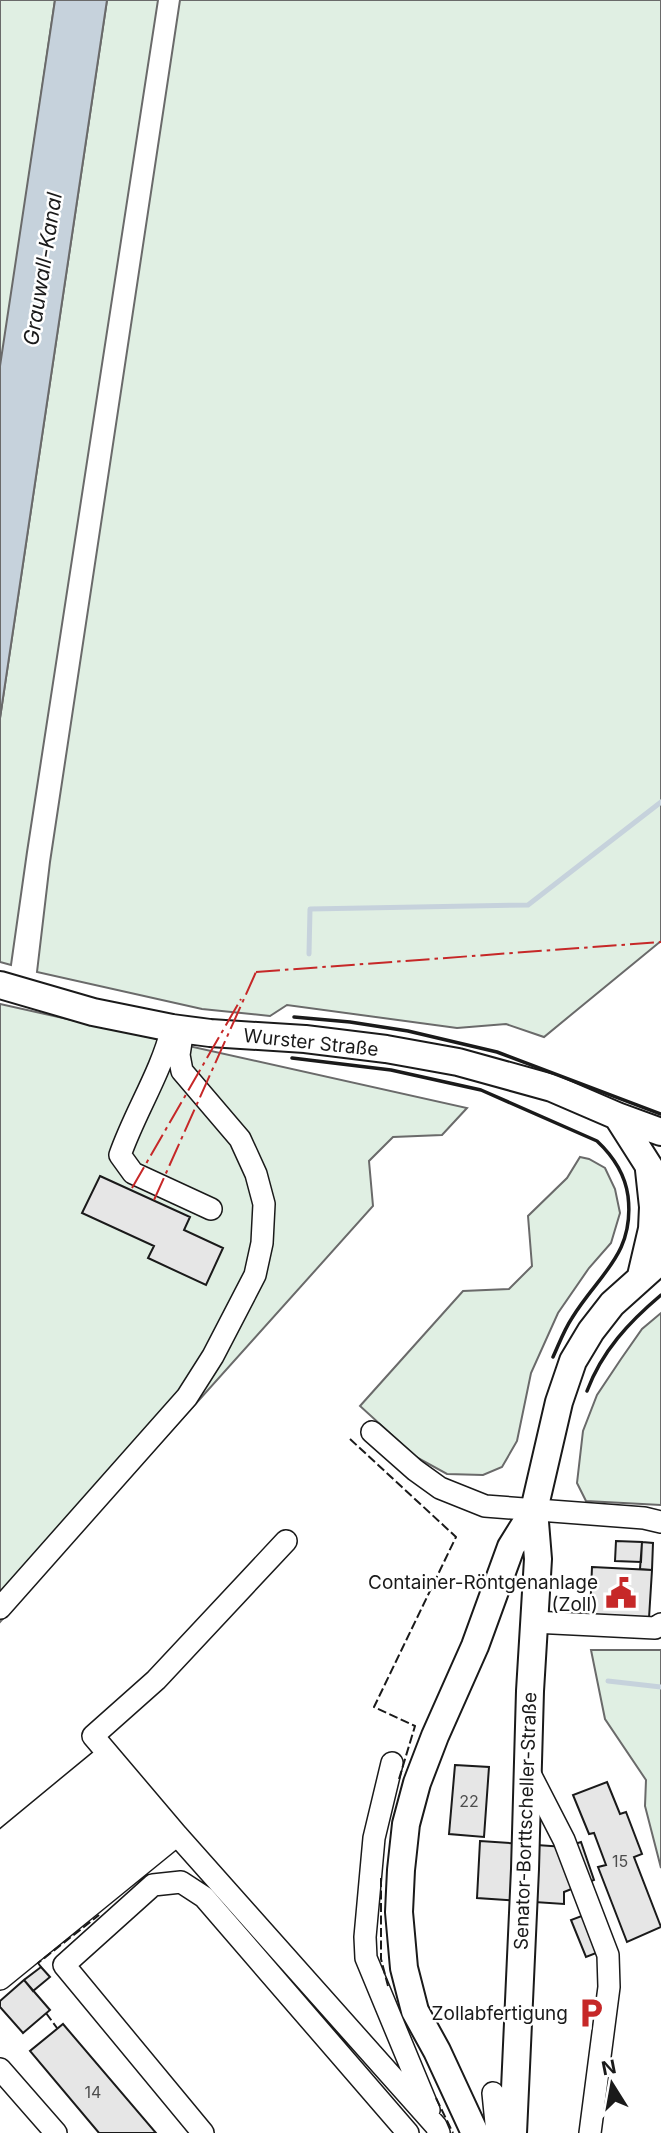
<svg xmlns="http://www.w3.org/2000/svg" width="661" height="2133" font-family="Inter,sans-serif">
<rect width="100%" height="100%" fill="#fff"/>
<path fill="#e0efe3" stroke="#6a6a6a" stroke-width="2" d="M0,0H55L0,376Z
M107,0H158L27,852L11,965L0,962V718Z
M180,0H661V941L544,1037L506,1024L457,1028L287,1005L270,1016L202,1009L37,972L50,862Z
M0,1004L467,1108L442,1135L393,1137L369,1161L373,1206L0,1622Z
M580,1157L589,1159L605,1168L615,1189L620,1213L611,1243L589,1268L558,1313L531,1373L517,1441L502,1467L483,1475L447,1474L416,1457L360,1406L463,1291L509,1289L532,1266L528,1216L567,1178Z
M661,1313V1505L586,1501L577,1483L583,1431L597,1395L621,1359L642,1329Z
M591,1650H661V1868L645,1806L646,1780L605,1719Z"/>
<path fill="#c6d2dc" stroke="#6a6a6a" stroke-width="2" d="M55,0H107L0,718V366Z"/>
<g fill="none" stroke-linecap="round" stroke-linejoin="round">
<path stroke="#c6d2dc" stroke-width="5" d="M309,954L310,909L528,905L661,802
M608,1681L661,1687"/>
</g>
<path fill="#e6e6e6" stroke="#1a1a1a" stroke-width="2" d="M100,1176L190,1217L184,1230L223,1248L206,1285L148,1258L154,1246L82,1213Z
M616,1541L642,1542L641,1562L615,1561Z
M642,1542L653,1543L652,1570L640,1569Z
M592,1567L652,1570L649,1618L590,1615Z
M455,1765L489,1767L484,1837L449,1834Z
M607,1782L620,1814L626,1812L642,1854L634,1857L661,1927L627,1942L598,1867L606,1865L594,1833L589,1834L573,1795Z
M480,1841L565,1847L581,1842L594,1880L564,1892V1904L477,1898Z
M600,1909L614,1946L586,1957L571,1920Z
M41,1967L50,1977L33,1991L24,1980Z
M24,1980L50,2010L23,2033L0,2007V2001Z
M63,2024L156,2133H99L30,2051Z"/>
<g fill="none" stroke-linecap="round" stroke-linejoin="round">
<defs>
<path id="minor" d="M172,1028C161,1073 135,1112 120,1155L133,1173L211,1209
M372,1432L415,1470L440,1488L485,1506L644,1518L661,1522
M286,1541L156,1680L93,1736L177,1835L436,2126L439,2133
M0,1608L187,1397L213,1356L255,1275L262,1243L264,1204L256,1174L240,1139L182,1071L179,1055L183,1029
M533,1622L655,1628L661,1624
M392,1763L374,1838L365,1937L366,1958L429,2110
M527,1768L564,1840L608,1955L609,1987L590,2133
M0,1843L108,1754
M0,1866L120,1768
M0,1888L131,1781
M0,1911L143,1795
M0,1935L154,1809
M0,1959L167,1824
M0,1979L177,1835
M0,2069L56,2133
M493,2093L497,2133
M203,2133L64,1965L153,1885L181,1882L204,1897L408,2133"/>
<path id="major" d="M0,985L93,1012L172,1028L210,1033L305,1039L386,1049L458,1062L552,1088L617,1116L661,1132
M617,1116L659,1182
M641,1276L652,1229L653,1207L649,1170
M475,2133L437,2051L415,2011L404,1968L399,1912L401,1870L406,1824L417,1783L435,1736L475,1646L511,1547L534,1510
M513,2133L525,1869L530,1691L538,1559L534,1510L559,1402L573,1361L591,1331L612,1304L661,1260"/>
</defs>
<use href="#minor" stroke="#1a1a1a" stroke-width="24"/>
<use href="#major" stroke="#1a1a1a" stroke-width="30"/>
<use href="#minor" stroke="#fff" stroke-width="21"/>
<use href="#major" stroke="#fff" stroke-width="26"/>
<path stroke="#1a1a1a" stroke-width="2" stroke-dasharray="9 3.5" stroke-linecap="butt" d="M350,1439L456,1537L374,1707L415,1726L399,1779
M381,1878V1959L388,1986
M41,1967L38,1963L99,1915
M46,2013L57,2028
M436,2098L453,2133"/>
<path stroke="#1a1a1a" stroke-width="3.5" d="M294,1017L350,1022L408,1031L497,1052L661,1114
M292,1058L391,1070L481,1090L597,1141C613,1156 625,1174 628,1196C635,1254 599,1274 572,1318C564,1330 559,1344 553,1357
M587,1391C602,1351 629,1322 661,1295"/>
<path stroke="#c62828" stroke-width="2" stroke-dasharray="24 5 3.5 5" stroke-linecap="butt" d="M256,972L661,942
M132,1188L241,999
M154,1200L256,972"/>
</g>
<defs>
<symbol id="civic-bare" viewBox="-9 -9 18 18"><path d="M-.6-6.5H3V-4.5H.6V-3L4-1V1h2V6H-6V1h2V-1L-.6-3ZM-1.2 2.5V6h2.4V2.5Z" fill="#c62828" stroke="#fff" stroke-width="2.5" paint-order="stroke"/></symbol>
<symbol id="parking-bare" viewBox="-9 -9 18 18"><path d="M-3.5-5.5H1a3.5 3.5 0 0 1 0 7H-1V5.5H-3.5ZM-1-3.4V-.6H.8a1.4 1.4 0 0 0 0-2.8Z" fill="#c62828" stroke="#fff" stroke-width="2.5" paint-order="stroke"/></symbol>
</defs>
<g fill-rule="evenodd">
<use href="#civic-bare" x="599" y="1571" width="44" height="44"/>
<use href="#parking-bare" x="569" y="1991" width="44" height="44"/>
</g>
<g text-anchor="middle" stroke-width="5" stroke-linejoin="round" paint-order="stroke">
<g font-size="16" fill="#4d4d4d">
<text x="469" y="1807">22</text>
<text x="620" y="1867">15</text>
<text x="93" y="2098">14</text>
</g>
<g font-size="19" fill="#1a1a1a" stroke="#fff">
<text transform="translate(311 1042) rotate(6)" y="7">Wurster Straße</text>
<text transform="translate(525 1821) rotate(-88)" y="7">Senator-Borttscheller-Straße</text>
</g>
<g font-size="19" fill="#1a1a1a" stroke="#fff" text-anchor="end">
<text x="598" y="1589">Container-Röntgenanlage<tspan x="598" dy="22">(Zoll)</tspan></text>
<text x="568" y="2020">Zollabfertigung</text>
</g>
<g font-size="21" font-style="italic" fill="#1a1a1a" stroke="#fff">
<text transform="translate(43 269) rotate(-81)" y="7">Grauwall-Kanal</text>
</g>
</g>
<g transform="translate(612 2084) rotate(349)" stroke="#ffffff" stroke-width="5" paint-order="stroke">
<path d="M0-5L12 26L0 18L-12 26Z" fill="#1a1a1a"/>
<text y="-10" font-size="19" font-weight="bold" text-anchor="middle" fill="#1a1a1a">N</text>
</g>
</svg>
